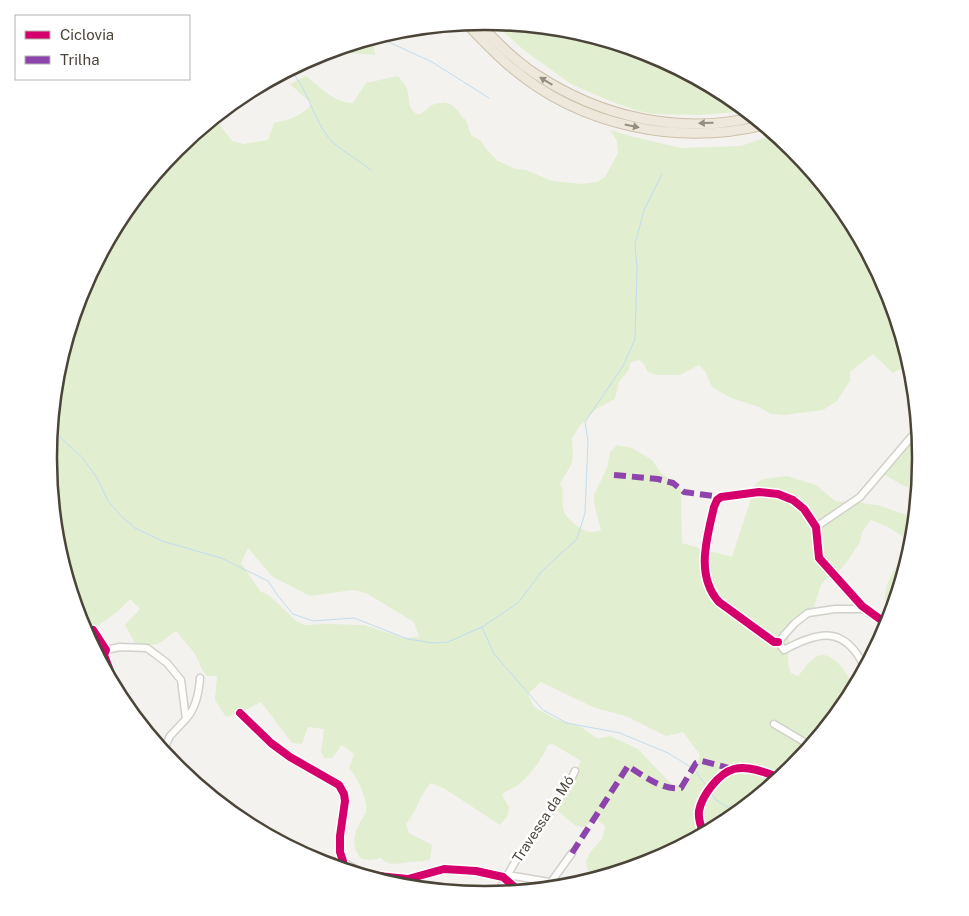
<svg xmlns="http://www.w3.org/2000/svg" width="969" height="916" font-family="'Public Sans',sans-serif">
<rect width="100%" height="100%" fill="#f4f2ee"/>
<path fill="#e1eecf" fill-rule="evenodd" d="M492,22C516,24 548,25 571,30C633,45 698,71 747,111L700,115L653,114L639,111L610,101L571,84L525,51Z
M373,38L375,55C358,52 341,55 324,52Z
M306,76C320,87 334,103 353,103L366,83L398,76C401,80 406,85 407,89C410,96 407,106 414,112C421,118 425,110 430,106C433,104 443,102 446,103C457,105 459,115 466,120L471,135L480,140L487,150L498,161L516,169L526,170L552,181L582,184L597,182L605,177L618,153L617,141L610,130L634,137L681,148L741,146L775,134L794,149L848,216L888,291L910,364L893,373L873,354L850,372V381L837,401L823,410L784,415L771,414L759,407L731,398L712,387L705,371L699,365L680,375H656L648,372L644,364L639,360L630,363L629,370L619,382L615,399L596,409L578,428L572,439L573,452L572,463L560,484C565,491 561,500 563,508C565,518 579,529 589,532C593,533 598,531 601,530L595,508L594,495L607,468L610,452L617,445L632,448L652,460L661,473L678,485L681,490L682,543L732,557L756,483L764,479L787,476L816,485L835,501L842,502L856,500L866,504L878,505L915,518L913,543L890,616L886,614C886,606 884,597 886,589C889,572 905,558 911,542L888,527L871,520L862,532L860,542L849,559L839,571L829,575L821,585L813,610L786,630C793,647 784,657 791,673L798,676C803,671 810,659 817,656C833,649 850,677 854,688L847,701L793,767L727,821L651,862L645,857L640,859L639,865L599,877L588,870L586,861L591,851L602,839L605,826L594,818L585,827L576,826L554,808L581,761L553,744L548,745C541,760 532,774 519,784C514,789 507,789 502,795L509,807L508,815L500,825L445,789L431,783C418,797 418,810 406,824L409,833L432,845L430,859C424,862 418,861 411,862C400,863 388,867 381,858L371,860L362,859C351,848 353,835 360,823C361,820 365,815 366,812C368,799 357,777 349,768L354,754L342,745L332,758H325L321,752L324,729L308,727L302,744L292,743L261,702L244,711L226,717L215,700L217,676H207C201,670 199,661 195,654C189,646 182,638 176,631C157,644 160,648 135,643L125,625L140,609L130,599L117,612L96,627L83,629L81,625L56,543L48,458L56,373L81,291L122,215L176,149L217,115L218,123L232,141L244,144L268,140L274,123C291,119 300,117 312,104L290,84ZM248,548L273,577L310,596L353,590L366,593L414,622L419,637L404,638L364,625L327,624L304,625L295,620L270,596L260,591L241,563ZM541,682L595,708L626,716L666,736L683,732L700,755C696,768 688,784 674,787L638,749L610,736L598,739L581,727L556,719L534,707L528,694Z
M915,391L921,458L918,490L902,485L882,473L894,463L897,455L914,430C906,417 906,404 915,391Z"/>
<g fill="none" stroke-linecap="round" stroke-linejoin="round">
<path stroke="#c0ddf1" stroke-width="1" d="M373,38H380L432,62L489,98
M289,69C308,88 312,116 328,137C335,147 360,161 371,170
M51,427L65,442L83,458L97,478L108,501L121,516L135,528L162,541L221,558L268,581L278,596L293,614L313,621L354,618L408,639L433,643L448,642L482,627L494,654L543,710L567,723L620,733L668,753L694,769L707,787
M482,627L518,603L542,571L577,539L585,513L588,441L585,422L623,366L635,339L637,269L635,244L644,210L662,174
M712,794L716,800L737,813"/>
<defs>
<path id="minor" d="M816,527L860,497L918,429
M93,630L106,650L104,655L113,679L138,721
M778,642H774L719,602C695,575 707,538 714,507L717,500L721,497L759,492L778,494L793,500L804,509L816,527L819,558L862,606L888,625
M778,642L784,650C819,631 845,625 865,668
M778,642L795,623L808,613L835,609H864
M106,650L120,647L147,648L167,663L181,680L186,719L170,736L163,751
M240,713L271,743L290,757L339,785L344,794L345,801L340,836V852L343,861
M186,719C196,708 199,693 200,678
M774,724L811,746
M704,834C701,827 698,818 699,811C702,795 719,773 734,769C748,765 767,773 780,778
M323,863C341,859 342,860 358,871L359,873
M358,871L378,876L408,879L444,869L476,871L503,877L519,891
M508,875L549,882
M546,889L572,853
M497,894L515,862L566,789L575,771"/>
<path id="highway" d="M477,22C496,41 515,61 537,75C601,117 679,135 755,117
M466,23C481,39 496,55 512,68C581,126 677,146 764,125"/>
</defs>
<use href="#minor" stroke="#d2d0cb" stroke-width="9"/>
<use href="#highway" stroke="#ccbfa9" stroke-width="11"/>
<use href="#minor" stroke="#fdfdfc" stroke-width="6"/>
<use href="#highway" stroke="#ede8db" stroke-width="9"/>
<path stroke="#8e44ad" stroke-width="6" stroke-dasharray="12 6" stroke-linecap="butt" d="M614,475L658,479L673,483L684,492L721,497
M572,853L628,766C644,776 661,790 681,788L696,763L702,761L733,769"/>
<defs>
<path id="cycleway" d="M93,630L106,650L104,655L113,679L138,721
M778,642H774L719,602C695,575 707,538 714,507L717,500L721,497L759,492L778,494L793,500L804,509L816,527L819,558L862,606L888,625
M240,713L271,743L290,757L339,785L344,794L345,801L340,836V852L343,861
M704,834C701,827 698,818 699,811C702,795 719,773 734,769C748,765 767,773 780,778
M358,871L378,876L408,879L444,869L476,871L503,877L519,891"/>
</defs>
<use href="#cycleway" stroke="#fff" stroke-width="11"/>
<use href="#cycleway" stroke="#d6006c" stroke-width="8"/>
</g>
<defs><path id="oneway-solid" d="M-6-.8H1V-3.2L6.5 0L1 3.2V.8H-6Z" transform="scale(1.25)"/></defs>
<g fill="#948e82">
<use href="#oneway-solid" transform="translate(546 81) rotate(-149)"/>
<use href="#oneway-solid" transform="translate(706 123) rotate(178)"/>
<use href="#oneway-solid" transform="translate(632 126) rotate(12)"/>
</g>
<g text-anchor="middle" stroke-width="5" stroke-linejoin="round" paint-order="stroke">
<g font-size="14" fill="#4b4439" stroke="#fff">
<text transform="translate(543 819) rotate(-57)" y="5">Travessa da Mó</text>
</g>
</g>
<path d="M0 0H969V916H0ZM484 30H485A427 427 0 0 1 912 457V459A427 427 0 0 1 485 886H484A427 427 0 0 1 57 459V457A427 427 0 0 1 484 30Z" fill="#fff" fill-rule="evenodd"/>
<path fill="none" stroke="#4b4439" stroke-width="2.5" d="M484 30H485A427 427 0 0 1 912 457V459A427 427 0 0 1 485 886H484A427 427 0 0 1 57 459V457A427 427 0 0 1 484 30Z"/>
<rect x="15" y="15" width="175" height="65" fill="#ffffff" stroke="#b7b4b0"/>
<rect x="25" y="31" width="25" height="8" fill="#d6006c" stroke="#b7b4b0"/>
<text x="60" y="40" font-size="15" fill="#4b4439">Ciclovia</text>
<rect x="25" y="56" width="25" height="8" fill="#8e44ad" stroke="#b7b4b0"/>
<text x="60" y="65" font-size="15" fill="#4b4439">Trilha</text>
</svg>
